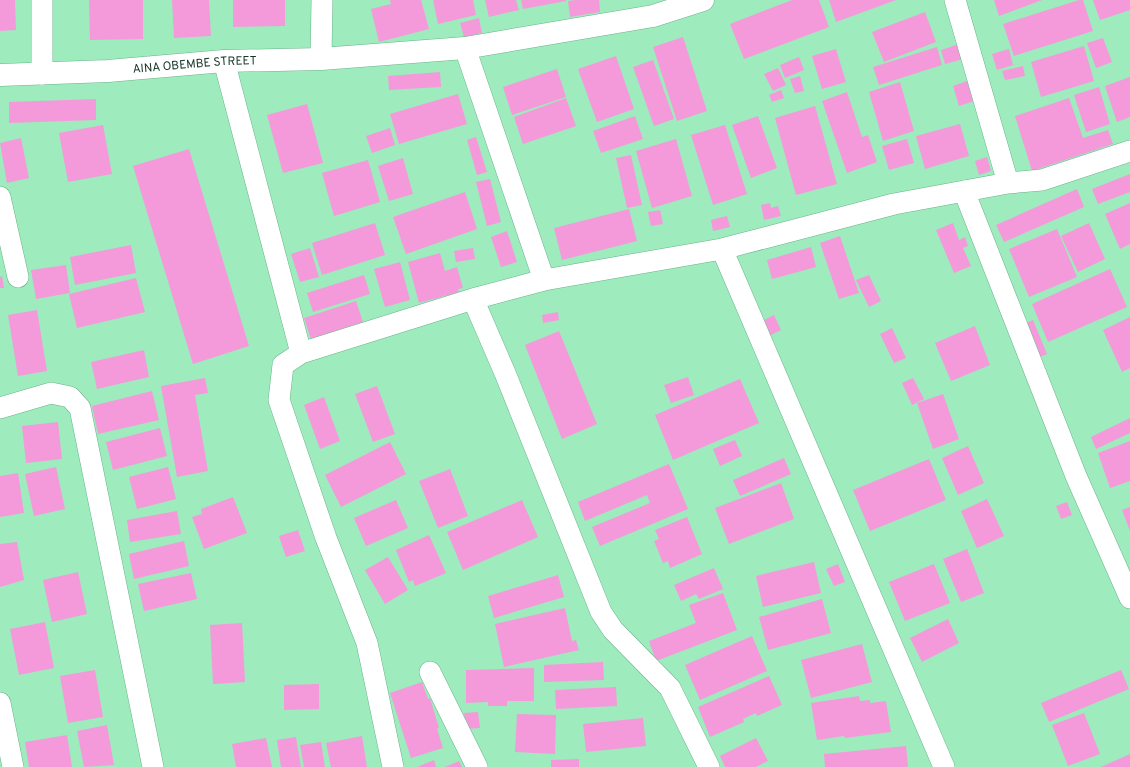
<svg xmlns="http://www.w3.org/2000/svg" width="1130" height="767" font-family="Overpass,sans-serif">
<rect width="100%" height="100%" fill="#9eebbe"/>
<path fill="#f49ada" d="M0,0H15L16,30L0,31Z
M89,0H143V39L90,40Z
M172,0H209L211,36L174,38Z
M233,0H285V26L233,27Z
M390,0H421L429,29L379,42L371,9L391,4Z
M433,0H473L476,15L438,24Z
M485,0H516L519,10L489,17Z
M521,0H566V1L523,9Z
M575,0H599L600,12L570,17L568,1Z
M792,0H819L829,27L744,59L730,24Z
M829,0H896L836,22Z
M994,0H1042L999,16Z
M1079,0H1083L1093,31L1014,56L1003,24Z
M1093,0H1130V10L1100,20Z
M925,12L936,42L884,62L872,32Z
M479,18L482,33L464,37L460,23Z
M683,37L707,111L677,121L653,47Z
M1103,38L1112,62L1096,68L1087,43Z
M959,44L963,59L945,64L941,50Z
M1084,46L1094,81L1041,97L1031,62Z
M937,47L942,65L879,85L873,67Z
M836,49L846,82L822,89L812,56Z
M1009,49L1013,65L997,70L992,54Z
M616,56L634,109L597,122L578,69Z
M799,57L804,70L785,78L780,65Z
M653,60L674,119L654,126L633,67Z
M1023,66L1025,76L1005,80L1002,71Z
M778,68L786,85L773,91L764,74Z
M557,69L566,97L512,115L503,87Z
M440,72L441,87L389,90L388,76Z
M800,76L804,91L795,93L790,79Z
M1130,77V117L1117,122L1105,86Z
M967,81L974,101L959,106L953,86Z
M900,82L914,131L883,141L869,92Z
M1099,87L1110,124L1086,132L1074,95Z
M781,90L784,98L772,102L769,95Z
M847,92L862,137L868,135L877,162L847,173L822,101Z
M458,94L467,124L399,144L390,114Z
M566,98L576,126L523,144L514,117Z
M1069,98L1083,138L1108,130L1113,144L1032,171L1015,116Z
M96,99V120L9,123V102Z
M307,104L323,163L283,173L267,115Z
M815,106L837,184L796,195L775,118Z
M635,116L643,139L601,153L593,131Z
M758,116L777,168L751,178L732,125Z
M960,124L969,156L925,169L916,136Z
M103,125L112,174L68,182L59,133Z
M725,125L747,194L713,205L691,135Z
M390,128L395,145L372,153L366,136Z
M476,137L487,172L477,175L467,140Z
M21,138L29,178L7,183L0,143Z
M676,139L692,196L652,208L636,151Z
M907,139L914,163L889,170L882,146Z
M189,149L249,346L193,364L133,166Z
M631,155L642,205L627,208L616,158Z
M987,157L991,171L979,175L975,161Z
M403,158L413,194L389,201L378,166Z
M368,160L380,202L334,216L322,173Z
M1130,174V192L1098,204L1092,189Z
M490,179L501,222L487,226L476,182Z
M1077,189L1084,207L1004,242L996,225Z
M465,192L477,229L406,254L393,217Z
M770,203L771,208L778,206L781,216L764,220L761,205Z
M1130,203V244L1120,249L1105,214Z
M629,209L637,241L562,260L554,228Z
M660,210L663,224L651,226L648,212Z
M727,216L730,227L713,231L711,220Z
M375,223L385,255L322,275L312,243Z
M953,223L959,240L965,237L968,246L963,248L971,266L954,273L936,230Z
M1089,223L1105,259L1078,272L1061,236Z
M1057,229L1077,277L1029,297L1009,249Z
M507,231L517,262L501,267L491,237Z
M840,236L859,293L839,299L820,243Z
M131,245L136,273L75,285L70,257Z
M811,247L816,267L772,279L767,260Z
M310,248L319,277L300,282L291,254Z
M473,248L475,259L456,262L454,251Z
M440,253L445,271L457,267L463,288L458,289L459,292L419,303L408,262Z
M400,262L410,300L385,307L374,269Z
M66,265L70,293L36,299L31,270Z
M1110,269L1127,307L1048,342L1032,304Z
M364,275L370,294L313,312L307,293Z
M869,275L881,301L869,307L856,280Z
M2,276L4,288H0V277Z
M136,278L145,312L77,328L69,294Z
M356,301L363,322L311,339L304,318Z
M37,310L47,371L18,376L8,315Z
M558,312L559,320L543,323L542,315Z
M774,315L781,330L769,336L762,321Z
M1130,317V368L1122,372L1103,330Z
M1033,320L1047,354L1035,359L1021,325Z
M975,326L990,365L951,381L935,343Z
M892,328L906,358L894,363L880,334Z
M559,331L597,424L562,439L525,345Z
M144,350L149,377L97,389L91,362Z
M688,377L694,395L671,403L664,385Z
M205,378L208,393L195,395L208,471L177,477L161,386Z
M913,378L924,399L912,405L902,383Z
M740,379L759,423L673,460L655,415Z
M377,386L395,434L373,442L355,394Z
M152,391L159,420L98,434L92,406Z
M943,394L959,439L933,449L917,403Z
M324,397L340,441L320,449L304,405Z
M1130,418V433L1096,449L1091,437Z
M58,422L62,459L26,463L22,426Z
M160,428L167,456L113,470L106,442Z
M735,440L742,456L720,466L713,449Z
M1130,441V481L1110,488L1098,453Z
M390,442L406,474L341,507L325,475Z
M968,446L984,483L958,495L942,458Z
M784,458L791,474L740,496L733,480Z
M929,459L946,500L870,531L853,490Z
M669,464L688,509L600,546L592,527L650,503L647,495L585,521L578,502Z
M56,467L65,509L34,516L25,474Z
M168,467L176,499L137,509L129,477Z
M450,469L468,516L438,528L419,481Z
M18,473L24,513L0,517V476Z
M781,483L794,519L729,544L715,508Z
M233,497L247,533L204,549L192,517L202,514L201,509Z
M987,499L1004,536L977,548L961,511Z
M396,500L408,528L366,546L354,518Z
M522,500L538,537L463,570L447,532Z
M1067,502L1072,515L1061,519L1056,506Z
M1130,507V531L1122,510Z
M177,511L181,534L130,542L127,520Z
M687,517L702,554L670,568L668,561L663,563L654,541L659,539L655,530Z
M298,530L305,551L286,557L279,536Z
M429,535L446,573L415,586L413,580L409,582L396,550Z
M184,541L189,566L134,579L129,554Z
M17,542L24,580L0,587V544Z
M967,549L984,593L961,602L943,559Z
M388,557L408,590L385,604L365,570Z
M814,562L821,593L763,607L756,576Z
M838,564L845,582L834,586L826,569Z
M934,564L950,603L905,621L889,582Z
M714,568L723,589L699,599L696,594L681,601L674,585Z
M78,572L87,614L52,622L43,580Z
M191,573L197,599L144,611L138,584Z
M558,575L564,597L494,618L488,596Z
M723,593L737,630L656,661L649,641L696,623L689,605Z
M822,599L831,633L768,650L759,617Z
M565,608L572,641L576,640L579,650L504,667L495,624Z
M948,619L959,643L922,662L910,638Z
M45,622L54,668L19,675L10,629Z
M242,623L245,682L213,684L210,625Z
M752,636L767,671L700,700L685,665Z
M862,644L872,682L811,698L801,660Z
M603,662L604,680L544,682V665Z
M534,668V701H507V706H488V702L466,703V670Z
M95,670L103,717L68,723L60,676Z
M1121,670L1129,689L1049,722L1041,703Z
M769,676L782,705L757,716L756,713L743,719L744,722L710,737L698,707Z
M422,682L428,699L430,698L439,728L437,729L443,748L411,758L390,693Z
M319,684V709L284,710V685Z
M616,687L617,706L556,709L555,690Z
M859,696L860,701L870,700V703L886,701L891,732L845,738L844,736L817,740L811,703Z
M478,712L480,728L466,729L464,713Z
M1084,713L1100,754L1068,766L1052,725Z
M517,714L556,715L555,754L515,752Z
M643,718L646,746L586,752L583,724Z
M107,725L114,765L84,767L77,731Z
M67,735L72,767H29L25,742Z
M362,736L367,767H331L326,743Z
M296,737L301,767H281L277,740Z
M266,738L272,767H236L232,744Z
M756,738L768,761L756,767H725L720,756Z
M321,742L325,767H304L300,745Z
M906,746L908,767H825L824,754Z
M1130,754V767H1101Z
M579,759V767H551V760Z
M434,760L436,767H417Z
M459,761L462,767H445Z"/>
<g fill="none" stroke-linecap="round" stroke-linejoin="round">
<defs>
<path id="street" d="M955,0L1008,183
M465,48L544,280
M321,59L322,0
M224,61L301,353
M42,74V0
M964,191L1076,476L1130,598
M0,197L18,277
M722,249L944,767
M473,299L505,373L601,612L613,630L670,688L709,767
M0,408L51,393L70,397L80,408L153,767
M430,672L477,767
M0,703L13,767
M393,767L367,643L326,538L279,400L283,365L301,353L473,299L544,280L722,249L894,204L1008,183L1042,180L1130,151"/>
<g id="secondary">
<path id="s1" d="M0,75L108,71L224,61L321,59L465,48L653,16L703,0"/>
</g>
</defs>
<use href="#street" stroke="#69b48a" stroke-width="22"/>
<use href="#secondary" stroke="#69b48a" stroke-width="23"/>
<use href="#street" stroke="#fff" stroke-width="21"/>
<use href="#secondary" stroke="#fff" stroke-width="22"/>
</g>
<g text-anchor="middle" stroke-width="4" stroke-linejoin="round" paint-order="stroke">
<g font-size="12" fill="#163625" stroke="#9eebbe">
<text dy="4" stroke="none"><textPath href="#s1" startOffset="195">AINA OBEMBE STREET</textPath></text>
</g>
</g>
</svg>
